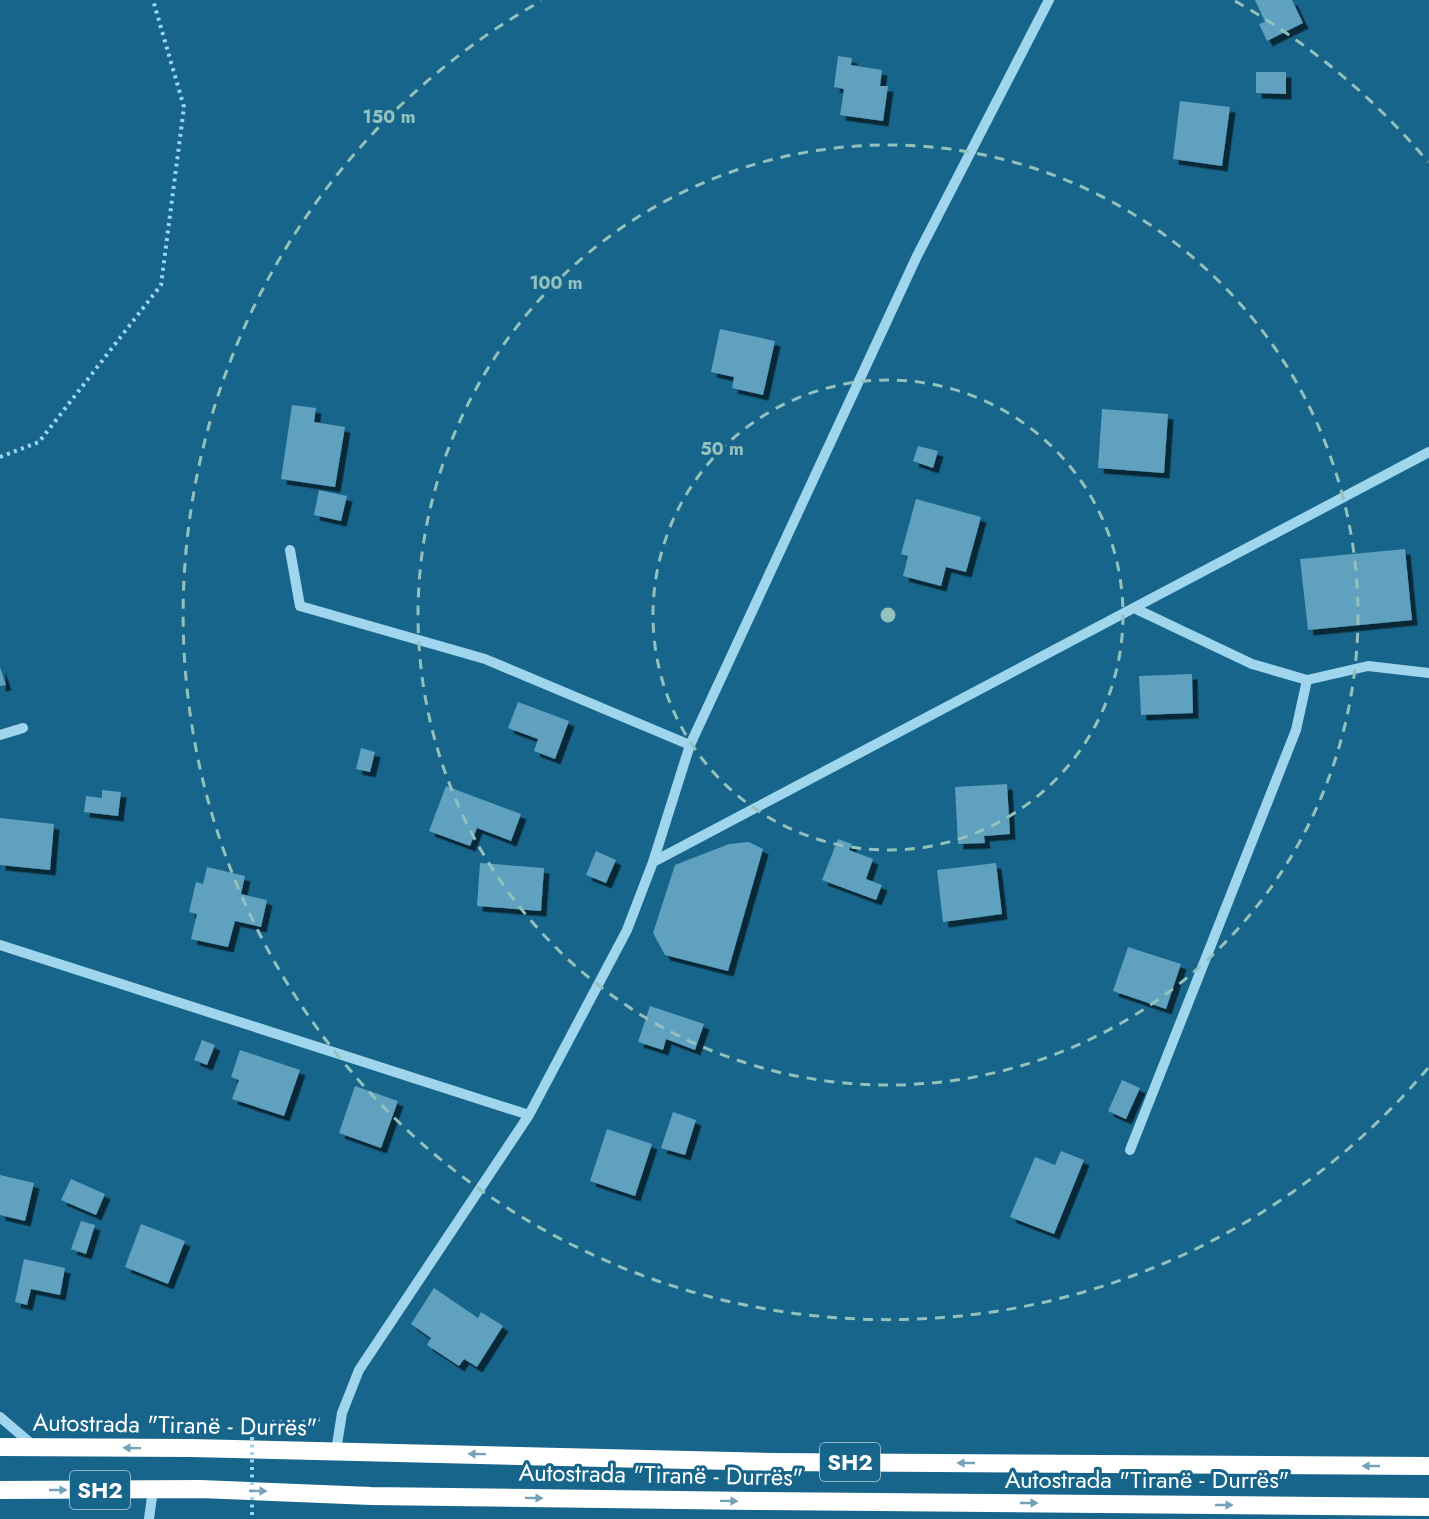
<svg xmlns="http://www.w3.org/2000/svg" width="1429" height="1519" font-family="Jost,sans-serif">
<defs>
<filter id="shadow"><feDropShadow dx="5.5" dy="5.5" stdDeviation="0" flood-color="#0009"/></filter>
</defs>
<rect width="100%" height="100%" fill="#17658a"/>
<path fill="#5ea1bf" filter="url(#shadow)" d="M1255,0H1292L1303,23L1267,41L1259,24L1265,22Z
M838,56L852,58L851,65L882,70L880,86H888L883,121L840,115L844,89L834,87Z
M1256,72H1286V94L1256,93Z
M1180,101L1230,107L1222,166L1173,159Z
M720,329L775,341L763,395L732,388L734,377L711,372Z
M292,405L316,408L314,422L345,427L335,487L281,479Z
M1102,409L1168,414L1164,473L1098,468Z
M918,446L938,451L933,468L913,461Z
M319,490L347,496L341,521L314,515Z
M916,499L981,517L966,572L946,567L941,586L903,576L908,556L901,554Z
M1405,549L1412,620L1308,630L1300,559Z
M0,667L6,685L0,686Z
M1192,674L1193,713L1141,715L1139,676Z
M518,702L569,721L555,759L534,751L538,739L508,728Z
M361,748L375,752L370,772L356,769Z
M1007,784L1010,834L984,836L985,843L958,844L955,787Z
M446,786L521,814L511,841L477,828L470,846L429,831Z
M102,790L121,792L118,816L84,812L86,796L102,798Z
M0,818L54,824L50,870L0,865Z
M838,839L852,844L849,850L873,859L866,879L882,885L876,900L822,880Z
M749,842L763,849L728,971L665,955L653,933L675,865L729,844Z
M596,851L616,860L606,883L586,875Z
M480,863L544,868L541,911L477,906Z
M996,863L1002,914L943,922L937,870Z
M207,867L245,876L241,894L267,900L261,927L235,921L228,947L191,939L197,914L189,912L196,882L203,884Z
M1128,947L1181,964L1166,1009L1113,991Z
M650,1006L704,1024L695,1050L666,1039L663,1050L638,1042Z
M202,1040L215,1045L207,1065L194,1060Z
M240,1050L300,1070L284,1116L232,1099L239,1080L231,1077Z
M1122,1080L1140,1088L1126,1119L1108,1111Z
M355,1086L398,1101L381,1148L339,1133Z
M673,1112L696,1120L685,1155L661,1148Z
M607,1129L652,1144L635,1196L590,1181Z
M1061,1151L1084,1160L1054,1234L1010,1217L1035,1157L1055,1165Z
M0,1175L34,1183L25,1221L0,1215Z
M71,1179L105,1194L96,1215L61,1200Z
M81,1221L95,1225L86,1254L71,1249Z
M141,1224L185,1241L168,1284L125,1267Z
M24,1259L65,1268L60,1295L31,1289L27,1305L15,1302Z
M434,1288L478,1318L481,1312L503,1326L477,1367L464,1359L459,1366L427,1345L431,1338L411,1324Z"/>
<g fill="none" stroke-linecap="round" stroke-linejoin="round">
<path stroke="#9fd6ee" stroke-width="4" stroke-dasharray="3 4.5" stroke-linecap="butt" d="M0,457L39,442L161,285L184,107L153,0
M35,1419L69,1420
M272,1422H307L321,1419"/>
<path stroke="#9fd6ee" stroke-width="10" d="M290,550L300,606L485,659L690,745
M1134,608L1252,664L1307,680L1368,666L1429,673
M0,735L23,728
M653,862L1429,452
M0,945L529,1115
M1130,1150L1296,730L1307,680
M0,1417L34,1446
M336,1451L342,1413L359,1370L529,1115L627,930L653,862L690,745L917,256L1049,0
M149,1519L153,1489"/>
<path stroke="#fff" stroke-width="18" d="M0,1447L190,1448L771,1462L1429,1466
M0,1490L200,1489L371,1496L755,1501L1429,1507"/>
<path stroke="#9fd6ee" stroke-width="4" stroke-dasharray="3 4.5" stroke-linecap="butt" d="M252,1422V1519"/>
</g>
<defs><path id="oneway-solid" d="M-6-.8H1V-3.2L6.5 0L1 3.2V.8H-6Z" transform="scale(1.5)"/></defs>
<g fill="#74a3b9">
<use href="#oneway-solid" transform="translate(132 1448) rotate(-179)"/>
<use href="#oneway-solid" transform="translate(477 1454) rotate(-179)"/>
<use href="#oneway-solid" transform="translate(966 1463) rotate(-180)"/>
<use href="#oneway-solid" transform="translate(1371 1466) rotate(-180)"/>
<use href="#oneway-solid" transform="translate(58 1490)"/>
<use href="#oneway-solid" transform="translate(258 1491) rotate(2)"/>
<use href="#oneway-solid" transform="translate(534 1498) rotate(1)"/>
<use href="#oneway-solid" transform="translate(729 1501) rotate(1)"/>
<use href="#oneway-solid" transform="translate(1029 1503)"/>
<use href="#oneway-solid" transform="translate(1224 1505)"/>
</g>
<g fill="none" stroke="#93c1be" stroke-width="3" stroke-dasharray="10 8">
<circle cx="888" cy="615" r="235"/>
<circle cx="888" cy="615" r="470"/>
<path d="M1428 1068A705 705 0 1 1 541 1M1235 1A705 705 0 0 1 1428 162"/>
</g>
<g text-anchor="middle" stroke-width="6" stroke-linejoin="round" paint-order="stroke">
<g fill="#17658a" stroke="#b9d1dc" stroke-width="1.5">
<rect x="820" y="1443" width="60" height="38" rx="4.5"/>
<rect x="70" y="1471" width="60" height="38" rx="4.5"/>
</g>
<g font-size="22" font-weight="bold" fill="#fff">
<text x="850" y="1470">SH2</text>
<text x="100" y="1498">SH2</text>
</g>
<g font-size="24" fill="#fff" stroke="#17658a">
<text transform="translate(175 1425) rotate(1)" y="8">Autostrada "Tiranë - Durrës"</text>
<text transform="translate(661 1475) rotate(1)" y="8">Autostrada "Tiranë - Durrës"</text>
<text x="1147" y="1488">Autostrada "Tiranë - Durrës"</text>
</g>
</g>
<circle cx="888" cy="615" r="9" fill="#93c1be" stroke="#17658a" stroke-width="3"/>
<g font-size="18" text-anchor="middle" font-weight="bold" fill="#93c1be" stroke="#17658a" stroke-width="6" stroke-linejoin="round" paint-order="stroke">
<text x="389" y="123">150 m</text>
<text x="556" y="289">100 m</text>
<text x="722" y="455">50 m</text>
</g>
</svg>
